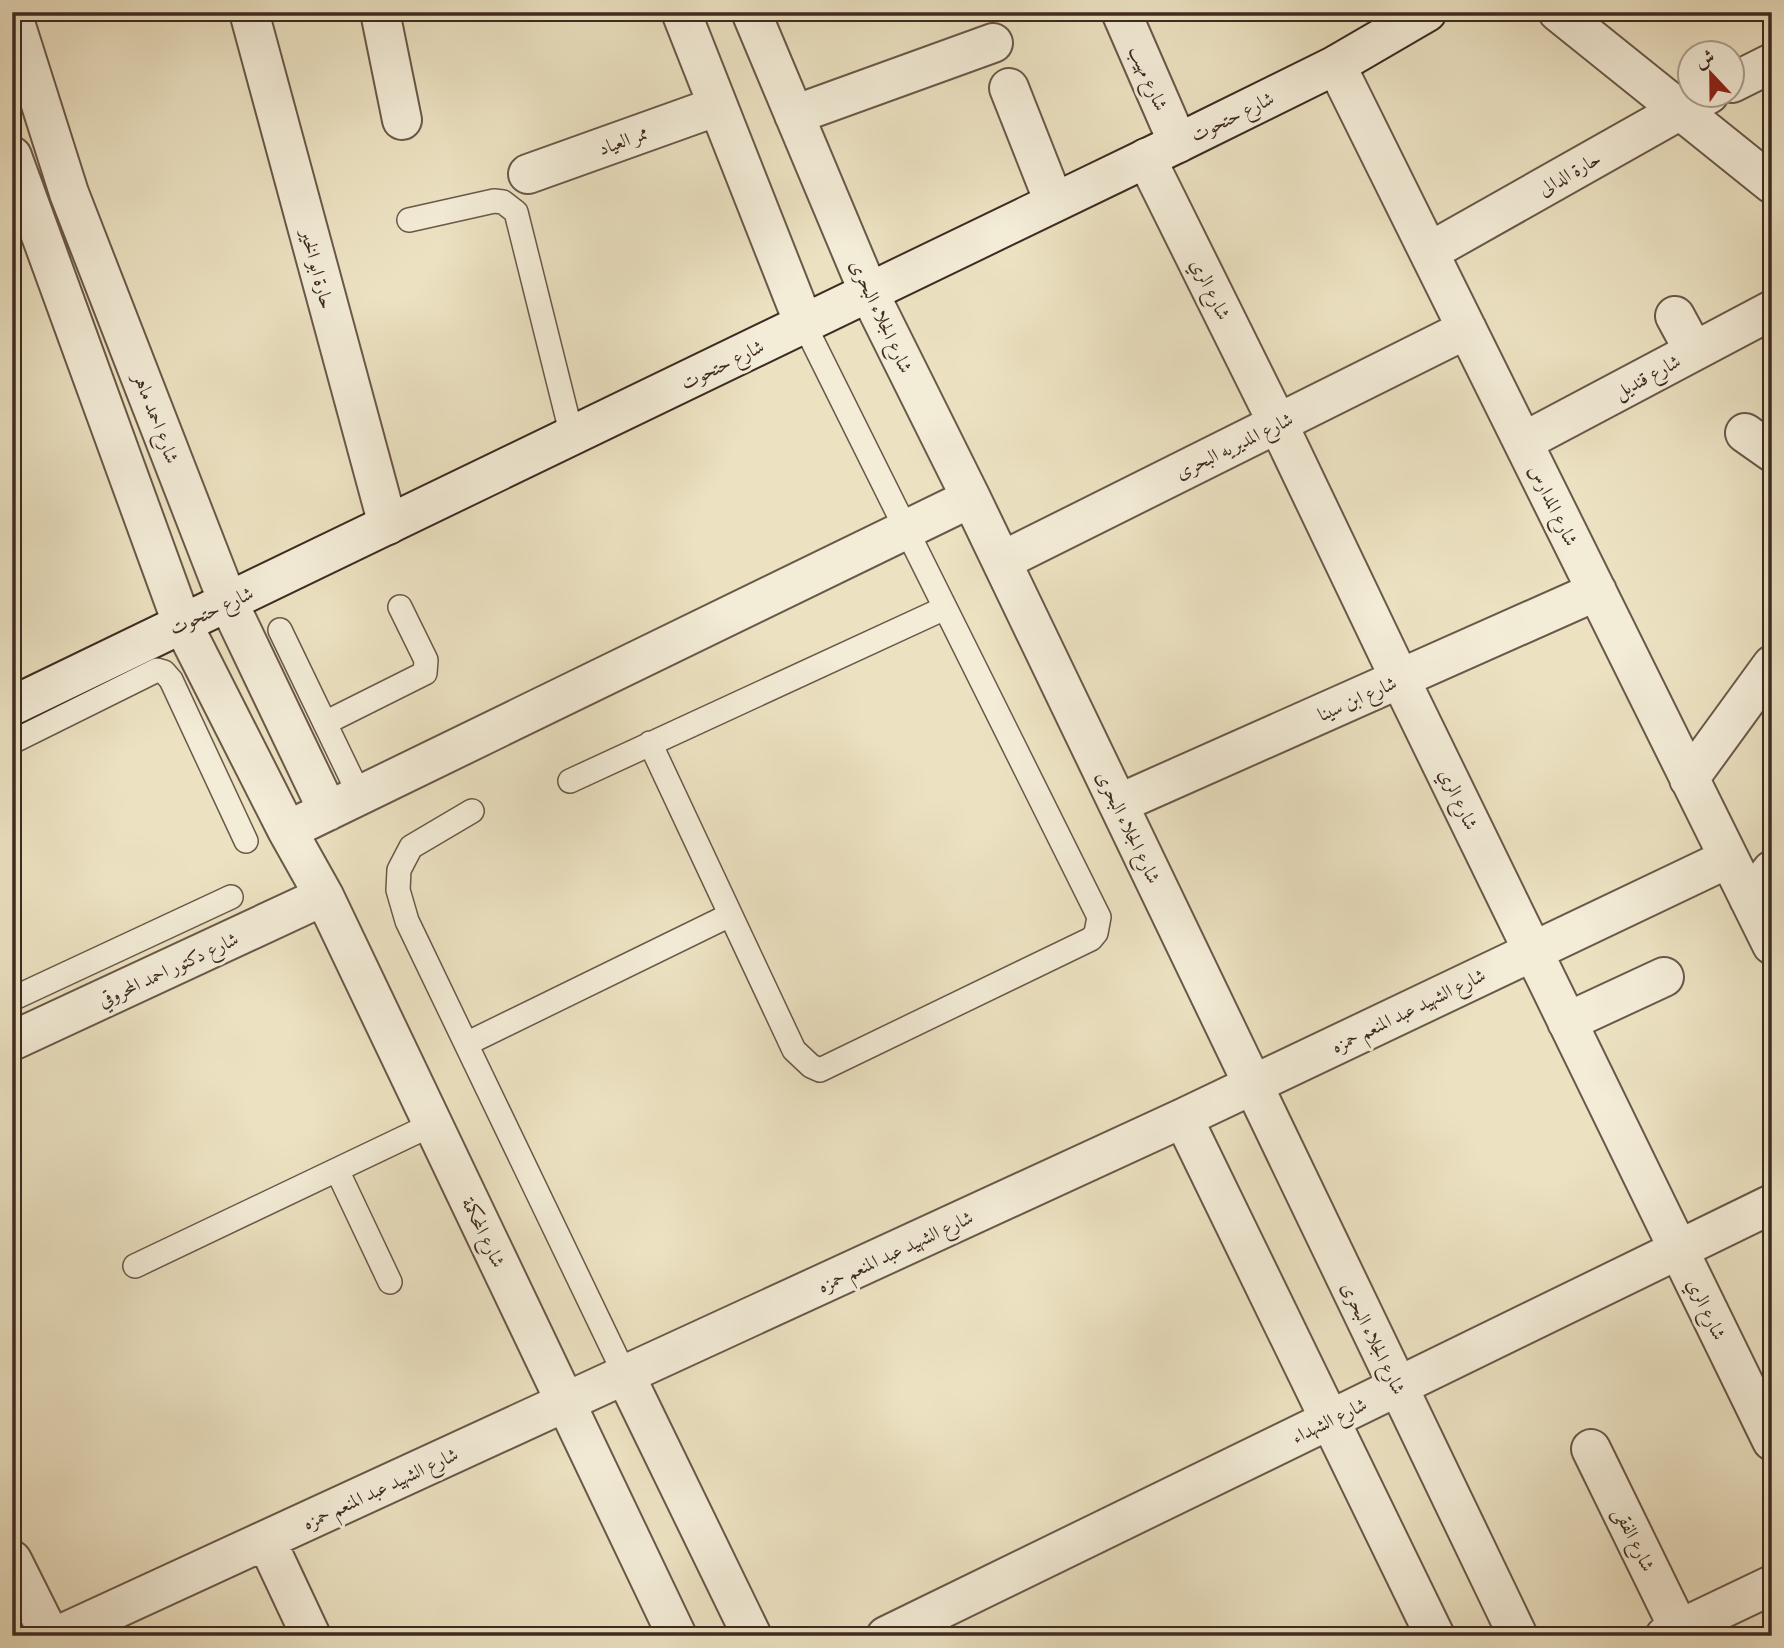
<svg xmlns="http://www.w3.org/2000/svg" width="1784" height="1648" font-family="'IM FELL Great Primer',Amiri,serif">
<rect width="100%" height="100%" fill="#ece2c2"/>
<filter id="stains"><feTurbulence type="fractalNoise" baseFrequency=".00286" numOctaves="4"/><feColorMatrix values="0 0 0 0 .2 0 0 0 0 .09 0 0 0 0 .02 0 0 0 .5 -.17"/></filter>
<radialGradient id="worn" r=".72"><stop offset=".6" stop-color="#630" stop-opacity="0"/><stop offset="1" stop-color="#630" stop-opacity=".3"/></radialGradient>
<g fill="none" stroke-linecap="round" stroke-linejoin="round">
<defs>
<path id="lane" d="M409,220L494,201L503,202L516,212L572,436
M280,630L360,796
M325,723L425,673L426,660L400,607
M12,742L157,670L164,672L171,680L246,841
M650,743L794,1050L811,1066L820,1070L1091,939L1096,933L1099,917L804,324
M570,781L945,608
M472,811L411,847L399,870L398,890L407,921L625,1375
M12,999L231,897
M466,1044L730,915
M337,1170L390,1282
M135,1266L433,1124"/>
<path id="street" d="M249,12L388,525
M380,12L402,120
M681,12L804,324
M751,12L869,293L971,498L1518,1636
M1121,12L1178,143
M1558,12L1772,184
M12,13L69,193L228,602L328,811
M1336,65L1772,945
M1732,83L1772,63
M1009,88L1054,202
M794,115L993,43
M12,156L182,623L287,830L324,896L677,1636
M1146,158L1278,424L1400,679L1772,1441
M528,174L718,106
M1429,252L1709,94
M1675,316L1694,351
M1745,433L1772,452
M1523,442L1772,310
M1002,561L1467,329
M1689,779L1772,665
M1118,804L1597,591
M305,822L971,498
M1749,899L1772,870
M1567,1022L1664,977
M12,1041L324,896
M1183,1118L1435,1636
M625,1375L752,1636
M1591,1449L1679,1629
M266,1540L311,1636
M12,1560L50,1636
M57,1636L1183,1118L1729,858
M886,1636L1772,1204
M1665,1636L1772,1585"/>
<path id="secondary" d="M12,706L1178,143L1336,65L1427,12"/>
</defs>
<use href="#lane" stroke="#6a5849" stroke-width="26"/>
<use href="#street" stroke="#6a5849" stroke-width="42"/>
<use href="#secondary" stroke="#3e2a21" stroke-width="42"/>
<use href="#lane" stroke="#f3ecd7" stroke-width="23"/>
<use href="#street" stroke="#f3ecd7" stroke-width="38"/>
<use href="#secondary" stroke="#f3ecd7" stroke-width="38"/>
</g>
<g text-anchor="middle" stroke-width="6" stroke-linejoin="round" paint-order="stroke">
<g font-size="19" fill="#3e2a21" stroke="#f3ecd7">
<text transform="translate(1149 78) rotate(66)" y="7">شارع مهيب</text>
<text transform="translate(1232 116) rotate(-26)" y="7">شارع حتحوت</text>
<text transform="translate(623 140) rotate(-20)" y="7">ممر العياد</text>
<text transform="translate(1569 173) rotate(-30)" y="7">حارة الدالى</text>
<text transform="translate(318 269) rotate(75)" y="7">حارة ابو الخير</text>
<text transform="translate(1211 289) rotate(63)" y="7">شارع الري</text>
<text transform="translate(882 316) rotate(65)" y="7">شارع الجلاء البحرى</text>
<text transform="translate(722 364) rotate(-26)" y="7">شارع حتحوت</text>
<text transform="translate(1647 376) rotate(-28)" y="7">شارع قنديل</text>
<text transform="translate(157 418) rotate(69)" y="7">شارع احمد ماهر</text>
<text transform="translate(1234 445) rotate(-26)" y="7">شارع المديريه البحرى</text>
<text transform="translate(1554 505) rotate(64)" y="7">شارع المدارس</text>
<text transform="translate(211 610) rotate(-25)" y="7">شارع حتحوت</text>
<text transform="translate(1357 698) rotate(-24)" y="7">شارع ابن سينا</text>
<text transform="translate(1459 799) rotate(64)" y="7">شارع الري</text>
<text transform="translate(1129 827) rotate(64)" y="7">شارع الجلاء البحرى</text>
<text transform="translate(168 969) rotate(-25)" y="7">شارع دكتور احمد المحروقي</text>
<text transform="translate(1408 1010) rotate(-26)" y="7">شارع الشهيد عبد المنعم حمزه</text>
<text transform="translate(484 1232) rotate(64)" y="7">شارع المحكمة</text>
<text transform="translate(895 1251) rotate(-25)" y="7">شارع الشهيد عبد المنعم حمزه</text>
<text transform="translate(1707 1309) rotate(64)" y="7">شارع الري</text>
<text transform="translate(1374 1338) rotate(64)" y="7">شارع الجلاء البحرى</text>
<text transform="translate(1329 1420) rotate(-26)" y="7">شارع الشهداء</text>
<text transform="translate(380 1488) rotate(-25)" y="7">شارع الشهيد عبد المنعم حمزه</text>
<text transform="translate(1635 1539) rotate(64)" y="7">شارع الفقى</text>
</g>
</g>
<rect width="1784" height="1648" fill="none" stroke="#ece2c2" stroke-width="42"/>
<rect x="14" y="14" width="1756" height="1620" fill="none" stroke="#3e2a21" stroke-width="3.5"/>
<rect x="21" y="21" width="1742" height="1606" fill="none" stroke="#3e2a21" stroke-width="2"/>
<g transform="translate(1711 74) rotate(338)"><circle r="33" fill="#f3ecd7" stroke="#ab9e8e" stroke-width="2"/>
<path d="M0-5L12 26L0 18L-12 26Z" fill="#8f2418"/>
<text y="-10" font-size="19" font-weight="bold" text-anchor="middle" fill="#3e2a21">ش</text>
</g>
<rect width="100%" height="100%" filter="url(#stains)"/>
<rect width="100%" height="100%" fill="url(#worn)"/>
</svg>
